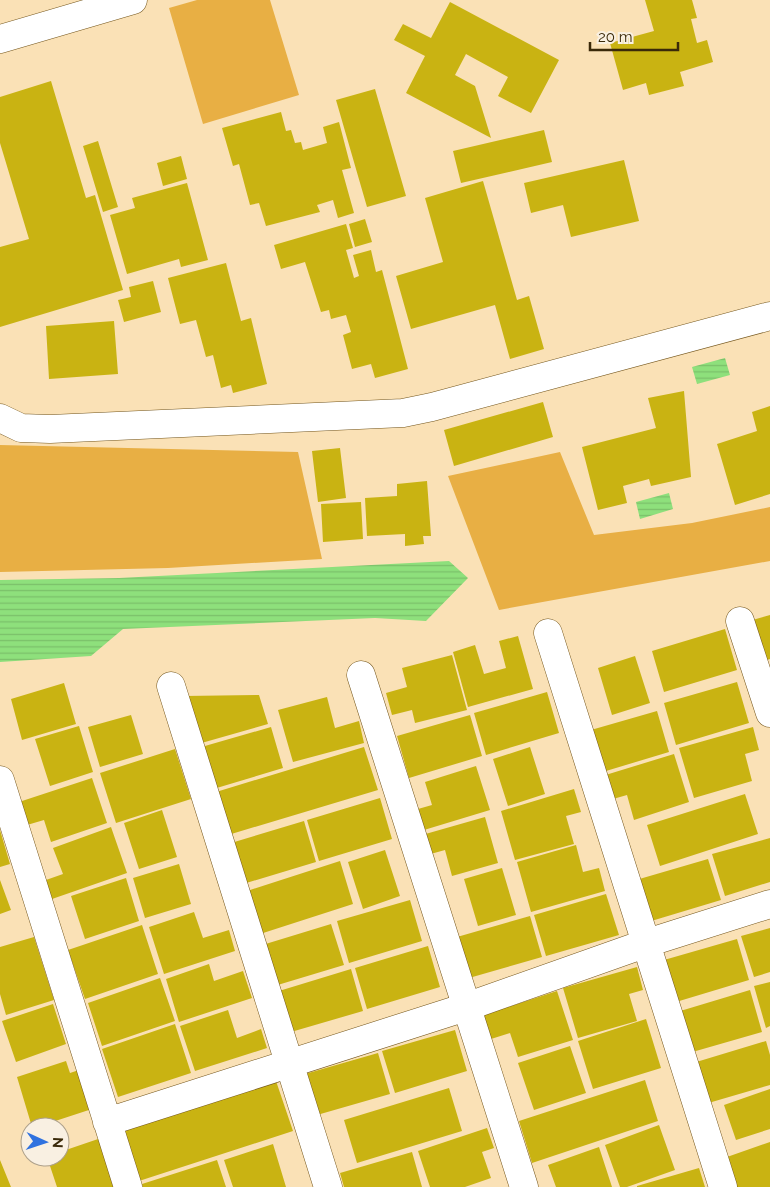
<svg xmlns="http://www.w3.org/2000/svg" width="770" height="1187" font-family="Raleway,sans-serif">
<defs>
<pattern id="water-rules" width="6" height="5" patternUnits="userSpaceOnUse" patternTransform="scale(1.25)"><rect width="6" height="5" fill="#8ee07c"/><path d="M0 2.5h6" fill="none" stroke="#7bc06a"/></pattern>
</defs>
<rect width="100%" height="100%" fill="#fae1b6"/>
<path fill="#e8af44" d="M197,0H270L299,95L203,124L169,8Z
M0,445L298,452L322,559L168,568L0,572Z
M560,452L594,535L692,523L770,507V561L499,610L448,476Z"/>
<path fill="url(#water-rules)" d="M725,358L730,375L697,384L692,367Z
M669,493L673,509L640,519L636,502Z
M449,561L468,578L426,621L375,618L123,629L91,656L0,662V580L119,578Z"/>
<path fill="#c9b312" d="M645,0H692L697,18L691,19L697,43L707,40L713,62L680,72L684,86L649,95L646,83L623,90L610,43L654,31Z
M450,2L559,60L531,113L498,96L508,77L466,54L455,75L475,86L491,138L406,93L425,56L394,40L403,24L431,38Z
M51,81L86,198L95,195L123,290L0,327V247L29,239L0,143V97Z
M375,89L406,196L367,207L336,100Z
M281,112L286,131L291,130L295,143L301,142L303,150L327,143L323,127L339,122L351,168L342,170L354,213L338,218L333,200L317,205L320,212L266,226L259,203L250,205L239,164L233,166L222,128Z
M544,130L552,162L461,183L453,151Z
M98,141L118,207L103,212L83,146Z
M181,156L187,179L163,186L157,163Z
M624,160L639,221L571,237L563,205L531,213L524,183Z
M483,181L517,300L529,296L544,349L510,359L495,305L411,329L396,276L443,262L425,198Z
M187,183L208,260L181,267L179,259L127,274L110,215L135,208L132,198Z
M365,219L372,242L355,247L349,224Z
M346,224L353,248L346,250L354,278L359,276L353,255L371,250L376,272L382,270L408,369L375,378L371,364L352,369L343,335L351,332L346,315L331,319L329,310L321,312L305,262L281,269L274,245Z
M226,263L241,321L251,318L267,384L233,393L231,385L221,388L213,355L206,357L196,320L180,324L168,278Z
M153,281L161,312L124,322L118,300L131,297L129,287Z
M114,321L118,374L49,379L46,326Z
M684,391L691,477L651,486L649,479L623,486L627,503L598,510L582,447L656,428L648,398Z
M543,402L553,437L454,466L444,430Z
M770,406V494L735,505L717,444L757,431L752,412Z
M340,448L346,498L318,502L312,451Z
M427,481L431,536H423L424,544L405,546V534L367,536L365,498L397,496V484Z
M361,502L363,539L323,542L321,504Z
M770,615V659L761,662L749,621Z
M725,629L737,670L664,692L652,651Z
M518,636L533,689L468,707L453,652L475,645L484,674L506,668L499,641Z
M452,655L467,710L415,723L412,710L392,715L386,693L407,687L402,668Z
M635,656L650,703L612,715L598,668Z
M737,682L749,723L676,745L664,703Z
M64,683L76,724L22,740L11,699Z
M547,692L559,733L486,755L474,713Z
M259,695L268,724L198,744L184,696Z
M327,697L335,728L359,721L364,743L293,762L278,710Z
M657,711L669,752L596,774L584,732Z
M131,715L143,754L100,767L88,727Z
M470,715L482,756L409,778L397,736Z
M79,726L93,772L50,786L35,739Z
M271,727L283,768L210,790L198,748Z
M753,727L759,750L745,754L752,781L694,798L679,748Z
M364,747L378,790L228,835L216,792Z
M530,747L545,794L508,806L493,759Z
M175,749L191,799L116,823L100,773Z
M674,754L689,802L634,820L627,795L606,801L599,777Z
M476,766L490,810L424,830L418,809L432,805L425,782Z
M92,778L107,823L51,842L44,820L27,825L19,802Z
M574,789L581,812L566,816L574,844L515,860L501,811Z
M745,794L758,834L660,866L647,825Z
M380,798L392,839L319,861L307,820Z
M162,810L177,857L139,869L124,823Z
M485,817L498,863L452,876L445,850L427,855L422,835Z
M304,821L316,862L243,884L231,843Z
M111,827L127,873L52,899L46,880L63,874L53,848Z
M0,830L10,864L0,867Z
M770,838V882L725,896L712,854Z
M576,845L583,872L599,868L605,891L531,912L517,862Z
M385,850L400,896L363,909L348,862Z
M708,859L721,900L648,922L636,880Z
M340,861L353,904L260,934L247,891Z
M179,864L191,904L145,918L133,878Z
M502,868L516,915L478,926L464,879Z
M126,878L139,921L85,939L71,896Z
M0,880L11,910L0,914Z
M606,894L619,935L546,956L534,915Z
M410,900L422,941L349,963L337,921Z
M194,912L203,938L229,930L235,951L164,974L149,927Z
M530,916L542,957L469,978L457,937Z
M331,924L344,965L271,987L259,946Z
M142,925L158,974L85,999L68,950Z
M770,928V972L754,977L741,936Z
M34,937L54,1000L6,1015L0,994V947Z
M737,939L749,980L676,1002L664,960Z
M428,946L440,987L367,1009L355,968Z
M209,964L214,981L243,971L252,998L179,1022L166,979Z
M637,967L643,990L629,994L637,1021L578,1038L563,988Z
M351,969L363,1011L291,1032L279,991Z
M160,978L175,1021L102,1046L88,1003Z
M770,982V1026L766,1028L754,986Z
M750,990L762,1032L689,1053L677,1012Z
M557,991L573,1040L518,1057L510,1033L491,1039L483,1015Z
M53,1004L66,1044L16,1062L2,1021Z
M228,1010L237,1038L261,1029L267,1048L195,1071L180,1026Z
M646,1019L661,1068L593,1089L578,1041Z
M175,1024L191,1073L118,1097L102,1049Z
M455,1030L467,1071L395,1093L382,1051Z
M766,1041L770,1055V1085L705,1104L693,1063Z
M570,1046L586,1093L534,1110L518,1063Z
M378,1053L390,1094L317,1115L305,1074Z
M66,1061L70,1073L82,1069L95,1108L37,1127H32L17,1077Z
M645,1080L658,1121L532,1163L519,1121Z
M276,1081L293,1131L139,1181L123,1130Z
M449,1088L462,1131L357,1163L344,1120Z
M770,1089V1129L736,1140L724,1105Z
M659,1125L675,1170L627,1187H620L605,1145Z
M487,1128L494,1148L482,1152L491,1178L465,1187H430L418,1151Z
M101,1138L117,1187H57L47,1157H60V1152Z
M770,1142V1187H737L727,1157Z
M273,1144L286,1187H233L224,1160Z
M599,1147L612,1187H556L548,1165Z
M412,1152L422,1187H344L340,1173Z
M0,1160L11,1187H0Z
M217,1160L226,1187H143L142,1184Z
M699,1168L705,1187H637V1186Z"/>
<g fill="none" stroke-linecap="round" stroke-linejoin="round">
<defs>
<path id="street" d="M0,39L133,0
M0,418L21,428L50,429L403,413L432,407L770,316
M740,621L770,713
M548,633L723,1187
M361,675L524,1187
M171,686L328,1187
M0,780L128,1187
M107,1122L466,1007L647,943L770,904"/>
</defs>
<use href="#street" stroke="#74561c" stroke-width="29"/>
<use href="#street" stroke="#fff" stroke-width="28"/>
</g>
<g transform="translate(45 1142) rotate(93)"><circle r="24" fill="#f9f0e2" stroke="#ada08b"/>
<path d="M0-4L9 19L0 12L-9 19Z" fill="#3072df"/>
<text y="-8" font-size="14" font-weight="bold" text-anchor="middle" fill="#3a2909">N</text>
</g>
<path d="M590 42v8h88v-8" fill="none" stroke="#3a2909" stroke-width="2.5"/>
<text x="598" y="42" font-size="15" fill="#3a2909" stroke="#f9f0e2" stroke-width="4" paint-order="stroke">20 m</text>
</svg>
